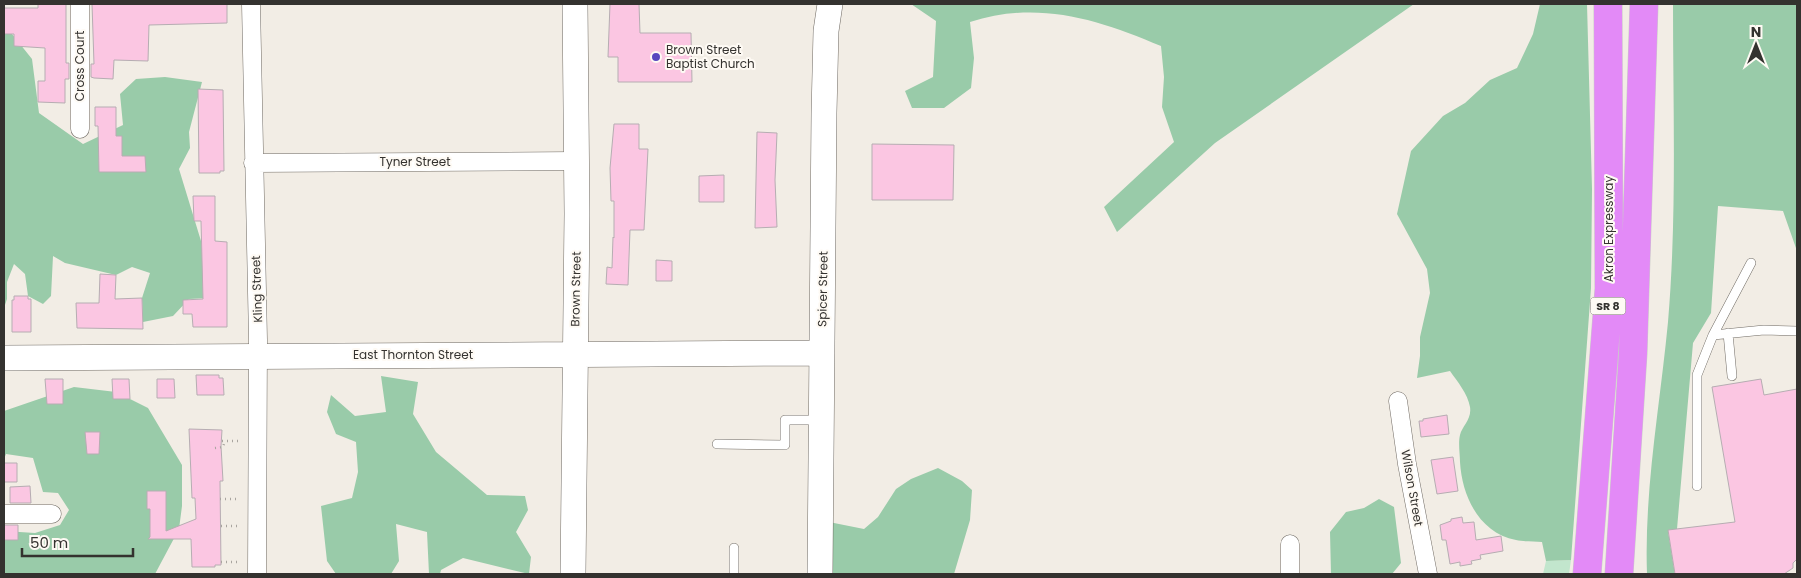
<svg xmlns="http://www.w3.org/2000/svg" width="1801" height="578" font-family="Poppins,sans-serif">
<rect width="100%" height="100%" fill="#f2ede5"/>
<path fill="#c2e6cd" d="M1571,560L1569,574H1543L1546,561Z"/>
<path fill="#99cba9" d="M911,4H1414L1215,143L1117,232L1104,207L1174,142L1162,107L1164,77L1161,46C1098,19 1037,0 970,22L974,58L971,88L944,108H912L905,91L933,77L936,21Z
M1540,4H1587L1592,189L1591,288L1571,560L1546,561L1542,542C1534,541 1524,542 1516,540C1479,533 1462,496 1460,462C1460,454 1458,443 1460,435C1462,426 1472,419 1470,407C1468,394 1457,381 1450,371L1417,378L1420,356V337L1430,293L1427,269L1397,214L1411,151L1443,116L1465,103L1490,80L1517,68L1533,34Z
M1673,4H1797V251L1783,211L1718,206L1711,313L1693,343L1677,529L1668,531L1675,574H1647C1644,490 1660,406 1668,322C1677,216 1673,109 1673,4Z
M4,24L32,59L39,113L83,144L123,125L120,94L136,79L165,77L202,82L189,132L190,148L179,169L201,241L208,298L189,299L173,316L143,322L142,298L150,273L132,267L116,275L65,263L53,256L51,296L43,304L28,296L25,274L14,264L7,282V299L4,308Z
M381,376L418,382L413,414L436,452L487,495L525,496L528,510L516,532L531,557L529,574L463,558L441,570L440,574H429L427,532L396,524L399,561L391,574H336L327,561L321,506L352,498L358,472L356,442L336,434L327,412L331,395L355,416L386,412Z
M74,387L116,392L148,408L182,465V506L179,529L155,574H4V531L35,533L60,525L69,510L58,493L43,492L33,458L6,454L4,459V411Z
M938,468L962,481L972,490L970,520L954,574H828L829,522L864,529L878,517L896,489L911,479Z
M1379,499L1394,507L1401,563L1392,574H1331L1330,532L1346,512L1364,508Z"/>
<path fill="#fbc6e2" stroke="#b6adb2" d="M38,4H66V63H69V79H65V103L38,102V81H45V48L14,46V34H4V8H38Z
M92,4H227V23L149,25L148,61L114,60L113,79L94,78L91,77V64H94Z
M610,4H639L640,33H691L692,82H618V57H608Z
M198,89L223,90L224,171H220V173H199Z
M95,107H116V136H122V156H145L146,172H99L98,126H95Z
M614,124H639V149H648L644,230H630L628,285L606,284L607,267L612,268L613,237L614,238V201H611L610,168Z
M757,132L777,133L775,180L777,227L755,228Z
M872,144L954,145L953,200H872Z
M724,175V202H699V176Z
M193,196H215V241L227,242V327H193L192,314H183V300L203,299L201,221H194Z
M656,260L672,261V281H656Z
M100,274L116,275L115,299L142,298L143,329L77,328L76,303H99Z
M14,296H28V299H31V332H12V300H14Z
M196,375H219V378H223L224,395H197Z
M45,379H63V404H47Z
M112,379H129L130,399H113Z
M157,379H174L175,398H157Z
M1761,379L1764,395L1797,389V559L1793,563V568L1784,574H1675L1668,530L1735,522L1712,387Z
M1447,415L1449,434L1421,437L1419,421H1423V419Z
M189,429L222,430L221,446L223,481H220L221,565H215V567H192L191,539H148L150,537V509H147V491H166V531L196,519L195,498H192Z
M85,432H100L99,454H87Z
M1453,457L1458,491L1437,494L1431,460Z
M4,463H17V482H4Z
M30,486L31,503H10V487Z
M1462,517L1463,523L1474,522L1476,540L1501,536L1503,551L1480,555L1481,559L1471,561L1472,564L1460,566V562L1450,564L1446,540H1442L1440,525L1451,521V519Z
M4,525H18V540H4Z"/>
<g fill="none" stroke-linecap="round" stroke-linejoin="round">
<defs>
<path id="lane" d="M1728,333L1732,376
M1713,335L1751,263
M717,444L785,445V420H819
M1697,486V375L1713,335L1764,330L1797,331
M734,548V574"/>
<path id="street" d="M80,4V129
M251,4L258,340L257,574
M253,163L576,161
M1398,401L1407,464L1428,574
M4,514H52
M1290,574V544"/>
<path id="secondary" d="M4,358L822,353
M573,574L577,214L575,4
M820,574L824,113L826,31L830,4"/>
<path id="highway" d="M1587,574L1609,289L1608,4
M1619,574L1633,353L1644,4"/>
</defs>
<use href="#lane" stroke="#706b64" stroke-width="10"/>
<use href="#street" stroke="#706b64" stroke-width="19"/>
<use href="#secondary" stroke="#706b64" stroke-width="26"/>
<use href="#highway" stroke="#cacac9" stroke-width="29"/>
<path stroke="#a9a59f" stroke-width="2.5" stroke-dasharray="1 4" stroke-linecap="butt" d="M222,441H239
M215,448L223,447L225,441
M220,499H238
M221,526H238
M221,562H238"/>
<use href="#lane" stroke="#fff" stroke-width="9"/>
<use href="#street" stroke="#fff" stroke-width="18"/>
<use href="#secondary" stroke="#fff" stroke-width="25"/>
<use href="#highway" stroke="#e38af7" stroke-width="28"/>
</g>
<circle fill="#5847bf" stroke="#fefaf4" stroke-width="2" cx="656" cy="57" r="5"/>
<g text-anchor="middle" stroke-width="4" stroke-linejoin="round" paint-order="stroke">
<rect fill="#fefaf4" stroke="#716e6a" stroke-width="1" x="1590.5" y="297.5" width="35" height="17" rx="4"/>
<g font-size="11" font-weight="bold" fill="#34322f">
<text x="1608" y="310">SR 8</text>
</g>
<g font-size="12" fill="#34322f" stroke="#fefaf4" text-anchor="start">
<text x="666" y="54">Brown Street<tspan x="666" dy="14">Baptist Church</tspan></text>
</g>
<g font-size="12" fill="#34322f" stroke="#fefaf4">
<text transform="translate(80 66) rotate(-90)" y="4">Cross Court</text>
<text x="415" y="166">Tyner Street</text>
<text transform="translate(1609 229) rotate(-90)" y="4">Akron Expressway</text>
<text transform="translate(257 289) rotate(-92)" y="4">Kling Street</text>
<text transform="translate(576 289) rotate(-89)" y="4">Brown Street</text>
<text transform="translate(823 289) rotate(-89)" y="4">Spicer Street</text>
<text x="413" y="359">East Thornton Street</text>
<text transform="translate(1412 488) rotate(80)" y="4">Wilson Street</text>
</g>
</g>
<rect width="1801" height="578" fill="none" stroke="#34322f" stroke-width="10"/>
<g transform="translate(1756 45)" stroke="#fefaf4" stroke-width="4" paint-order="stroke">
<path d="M0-4L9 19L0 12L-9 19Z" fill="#34322f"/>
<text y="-8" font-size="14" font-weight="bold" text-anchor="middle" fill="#34322f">N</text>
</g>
<path d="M22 548v8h111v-8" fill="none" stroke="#34322f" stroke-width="2.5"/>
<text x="30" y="548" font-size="15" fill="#34322f" stroke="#fefaf4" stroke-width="4" paint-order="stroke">50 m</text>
</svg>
